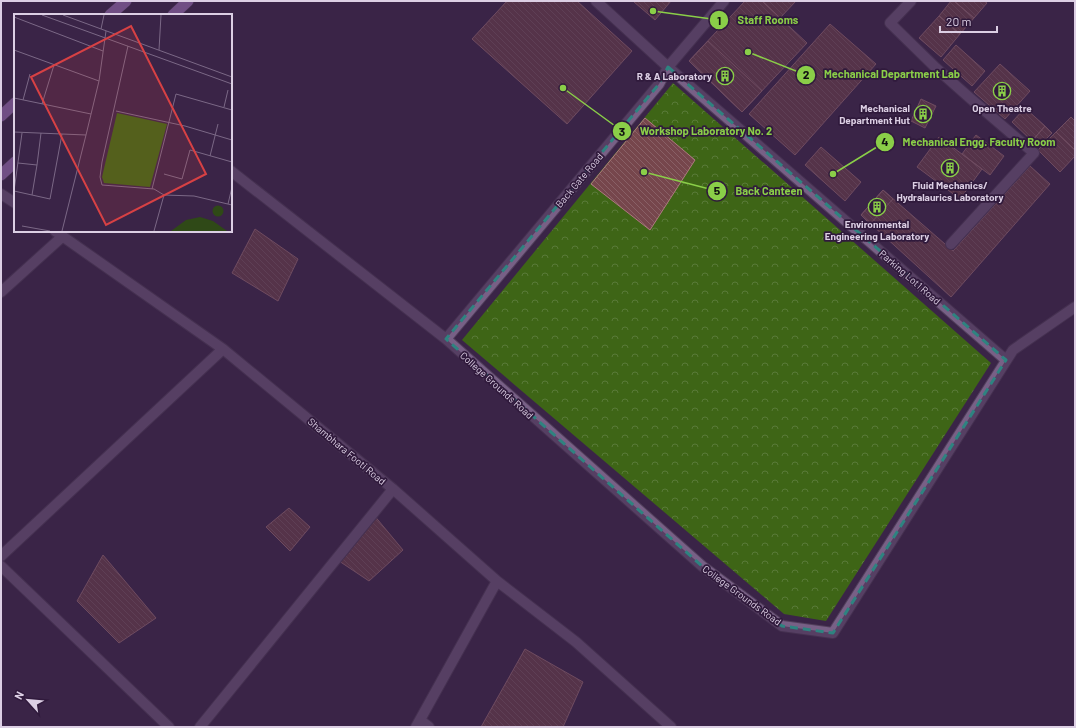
<svg xmlns="http://www.w3.org/2000/svg" width="1076" height="728" font-family="Barlow,sans-serif">
<defs>
<pattern id="forest-crowns" width="20" height="18" patternUnits="userSpaceOnUse"><rect width="20" height="18" fill="#3e6516"/><path d="M2 6a3 3 0 1 1 6 0M12 15a3 3 0 1 1 6 0" fill="none" stroke="#597a38"/></pattern>
<pattern id="building-back-hatch" width="6" height="6" patternUnits="userSpaceOnUse"><rect width="6" height="6" fill="#76464c"/><path d="M-1 5l2 2M0 0l6 6M5-1l2 2" fill="none" stroke="#896066"/></pattern>
</defs>
<rect width="100%" height="100%" fill="#3a2447"/>
<path fill="url(#forest-crowns)" d="M673,83L991,363L826,621L784,614L462,340Z"/>
<path fill="url(#building-back-hatch)" stroke="#ae7a7f" d="M507,1H577L632,51L567,124L472,39Z
M635,1H671L655,20L634,2Z
M745,1H762L807,43L742,112L689,61Z
M762,1H796L780,18Z
M951,1H954L974,18L960,34L939,16Z
M954,1H984L987,3L974,18Z
M939,16L960,34L941,57L919,38Z
M830,24L876,64L795,155L749,114Z
M708,41L762,91L742,112L689,61Z
M956,45L985,71L972,86L943,60Z
M1000,64L1030,91L1005,119L974,92Z
M921,99L936,106L925,128L911,121Z
M1025,108L1045,126L1032,141L1012,122Z
M1071,117L1075,121V150L1056,132Z
M645,118L695,160L650,230L591,184Z
M1045,126L1052,133L1038,147L1032,141Z
M1056,132L1075,150V156L1060,172L1038,150Z
M976,135L1004,156L990,175L962,154Z
M939,137L982,169L960,199L917,167Z
M821,147L861,182L845,201L805,165Z
M1030,166L1050,184L951,297L861,215L883,190L953,251Z
M883,190L893,199L870,224L861,215Z
M255,229L298,259L278,301L232,273Z
M289,508L310,527L290,551L266,527Z
M373,514L403,550L369,581L336,559Z
M103,555L156,618L119,643L77,601Z
M525,649L583,682L563,727H481Z"/>
<g fill="none" stroke-linecap="round" stroke-linejoin="round">
<defs>
<path id="minor" d="M596,1L668,67L1006,360
M911,1L890,23L936,68L971,99L1034,153L951,244
M231,171L446,339L702,566L782,626L833,633L1013,350L1075,307
M1,194L15,203
M55,231L223,349L393,489L497,581L416,727
M1,292L63,236
M446,339L659,84L668,67L724,1
M1,556L223,349
M1,566L169,727
M497,581L576,642L671,727
M420,720L429,727
M200,727L393,489"/>
<path id="trunk" d="M110,15L126,1
M173,15L188,1
M1,116L15,103
M1,175L15,162"/>
</defs>
<use href="#minor" stroke="#523f5c" stroke-width="12"/>
<use href="#trunk" stroke="#523f5c" stroke-width="12"/>
<use href="#minor" stroke="#786086" stroke-width="10"/>
<use href="#trunk" stroke="#b280ce" stroke-width="11"/>
</g>
<path d="M0 0H1076V728H0ZM668,67L1006,360L833,633L782,626L702,566L446,339L659,84Z" fill="#3a2447" fill-opacity=".55" fill-rule="evenodd"/>
<path fill="none" stroke="#2e8380" stroke-width="3" stroke-dasharray="8 5" stroke-linejoin="round" d="M668,67L1006,360L833,633L782,626L702,566L446,339L659,84Z"/>
<defs>
<symbol id="building-ring" viewBox="-11 -11 22 22"><circle r="9.5" fill="#301a3c" stroke="#8ace48" stroke-width="1.5"/><path d="M-4-6H4V6H1V3H-1V6H-4ZM-2.5-4.3h1.7v1.8h-1.7ZM.8-4.3h1.7v1.8H.8ZM-2.5-1h1.7V.8h-1.7ZM.8-1h1.7V.8H.8Z" fill="#8ace48"/></symbol>
</defs>
<g fill-rule="evenodd">
<use href="#building-ring" x="715" y="66" width="20" height="20"/>
<use href="#building-ring" x="992" y="81" width="20" height="20"/>
<use href="#building-ring" x="913" y="104" width="20" height="20"/>
<use href="#building-ring" x="940" y="158" width="20" height="20"/>
<use href="#building-ring" x="867" y="197" width="20" height="20"/>
</g>
<g text-anchor="middle" stroke-width="3.5" stroke-linejoin="round" paint-order="stroke">
<g font-size="10" font-weight="bold" fill="#dccfe4" stroke="#301a3c">
<text x="712" y="80" text-anchor="end">R &amp; A Laboratory</text>
<text x="910" y="112" text-anchor="end">Mechanical<tspan x="910" dy="12">Department Hut</tspan></text>
<text x="1002" y="112">Open Theatre</text>
<text x="950" y="189">Fluid Mechanics/<tspan x="950" dy="12">Hydralaurics Laboratory</tspan></text>
<text x="877" y="228">Environmental<tspan x="877" dy="12">Engineering Laboratory</tspan></text>
</g>
<g font-size="10" fill="#dccfe4" stroke="#301a3c">
<text transform="translate(579 180) rotate(-50)" y="4">Back Gate Road</text>
<text transform="translate(910 277) rotate(41)" y="4">Parking Lot1 Road</text>
<text transform="translate(497 385) rotate(42)" y="4">College Grounds Road</text>
<text transform="translate(347 451) rotate(40)" y="4">Shambhara Footi Road</text>
<text transform="translate(742 595) rotate(36)" y="4">College Grounds Road</text>
</g>
</g>
<g transform="translate(14 14)">
<rect width="218" height="218" fill="#3a2447"/>
<path d="M198.5 197a5.5 5.5 0 1 1 11 0a5.5 5.5 0 1 1-11 0ZM186,203L199,207L213,217H157L172,206Z" fill="#2f4917"/>
<path d="M103,99L153,110L136,173L90,169L88,163Z" fill="#3e6516"/>
<path fill="none" stroke="#7b6886" stroke-width="1" d="M28,1L218,70M49,1L218,63M0,3L89,37M87,15L90,1M114,32L88,148L86,163L88,171L140,175L150,181L180,182L218,191M0,36L85,67M145,36L147,1M0,84L77,100M9,86L16,60M28,90L40,51M210,93L214,76M102,97L171,112L218,126M0,118L72,121L85,67L92,17M8,119L0,177L36,185L48,120M196,142L204,110M4,149L23,151L27,119M150,160L168,165L176,136L218,148M138,175L162,80L218,96M18,181L23,151M214,190L218,173M8,212L36,217M48,217L72,121M140,217L150,181"/>
<path fill="#d74144" fill-opacity="0.15" stroke="#d74144" stroke-width="2" d="M117,12L192,160L92,211L17,63Z"/>
<rect width="218" height="218" fill="none" stroke="#dccfe4" stroke-width="2"/>
</g>
<path fill="none" stroke="#8ace48" stroke-width="1.5" d="M653 11L719 20M748 52L806 75M563 88L622 131M833 174L885 142M644 172L717 191"/>
<g fill="#8ace48" stroke="#301a3c" stroke-width="1.5">
<circle cx="653" cy="11" r="4"/>
<circle cx="748" cy="52" r="4"/>
<circle cx="563" cy="88" r="4"/>
<circle cx="833" cy="174" r="4"/>
<circle cx="644" cy="172" r="4"/>
<circle cx="719" cy="20" r="10"/>
<circle cx="806" cy="75" r="10"/>
<circle cx="622" cy="131" r="10"/>
<circle cx="885" cy="142" r="10"/>
<circle cx="717" cy="191" r="10"/>
</g>
<g font-size="12" text-anchor="middle" font-weight="bold" fill="#111">
<text x="719" y="25">1</text>
<text x="806" y="79">2</text>
<text x="622" y="136">3</text>
<text x="885" y="146">4</text>
<text x="717" y="195">5</text>
</g>
<g font-size="11" text-anchor="middle" font-weight="bold" fill="#8ace48" stroke="#301a3c" stroke-width="3.5" stroke-linejoin="round" paint-order="stroke">
<text x="768" y="24">Staff Rooms</text>
<text x="892" y="78">Mechanical Department Lab</text>
<text x="706" y="135">Workshop Laboratory No. 2</text>
<text x="979" y="146">Mechanical Engg. Faculty Room</text>
<text x="769" y="195">Back Canteen</text>
</g>
<rect width="1076" height="728" fill="none" stroke="#dccfe4" stroke-width="4"/>
<g transform="translate(28 700) rotate(297)" stroke="#301a3c" stroke-width="3" paint-order="stroke">
<path d="M0-3L7 15L0 10L-7 15Z" fill="#dccfe4"/>
<text y="-6" font-size="11" font-weight="bold" text-anchor="middle" fill="#dccfe4">N</text>
</g>
<path d="M940 26v6h57v-6" fill="none" stroke="#dccfe4" stroke-width="2"/>
<text x="946" y="26" font-size="12" fill="#dccfe4" stroke="#301a3c" stroke-width="3" paint-order="stroke">20 m</text>
</svg>
